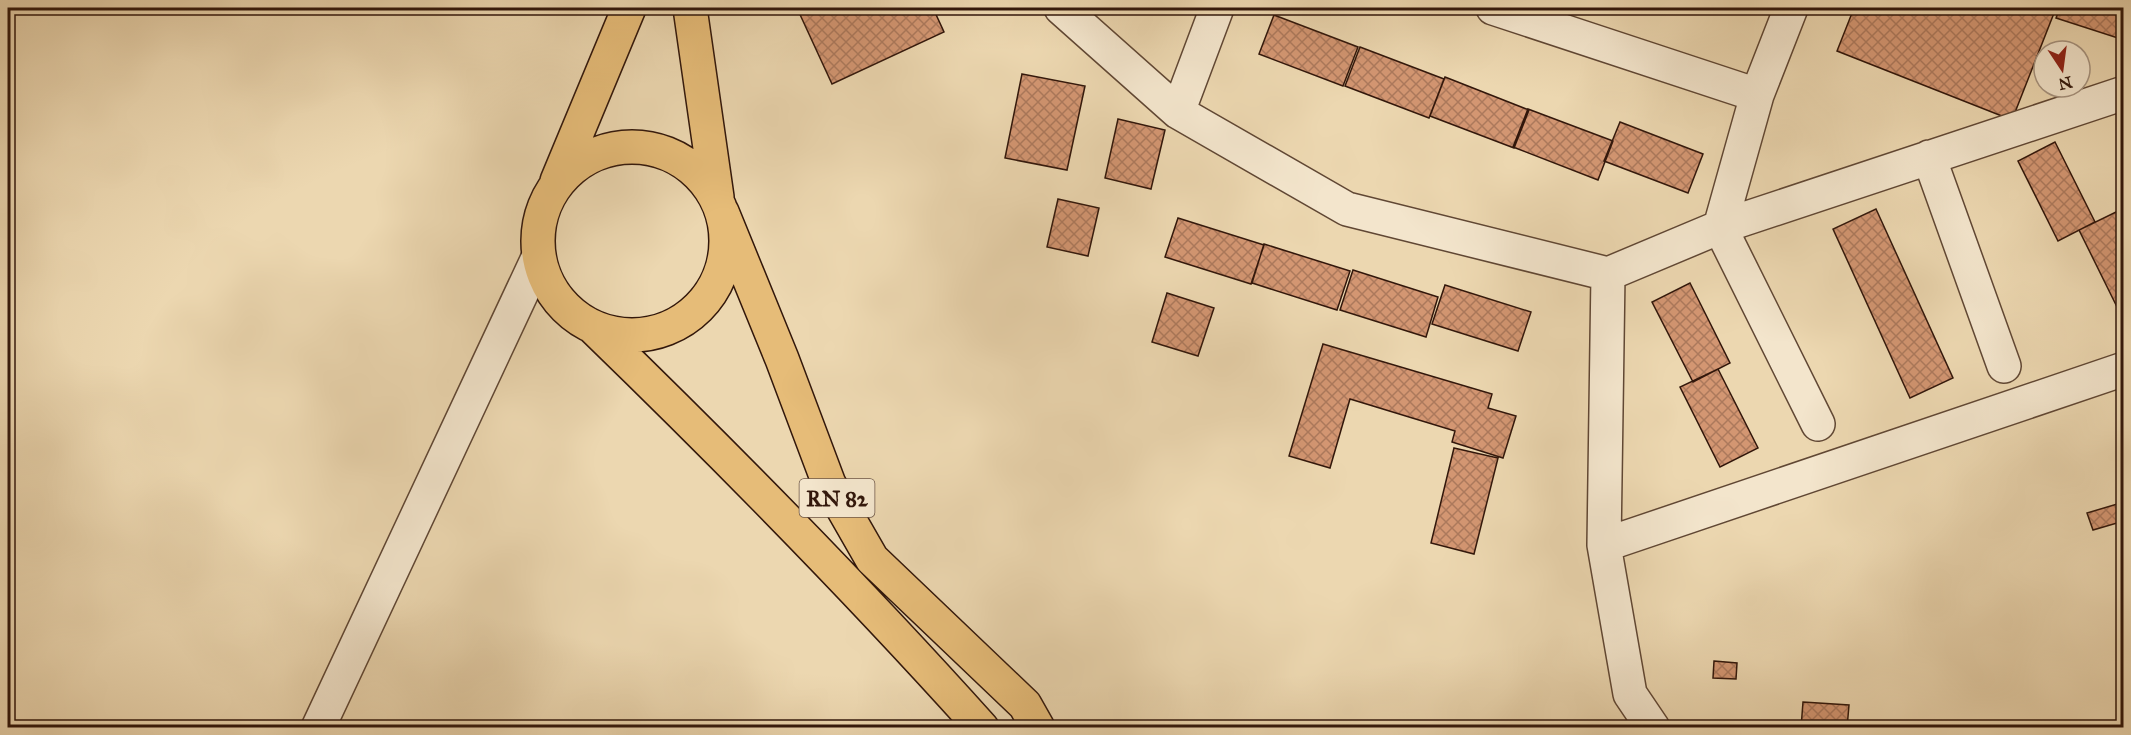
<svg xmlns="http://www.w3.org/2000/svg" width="2131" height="735" font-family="'IM FELL Great Primer',serif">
<defs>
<pattern id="building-cross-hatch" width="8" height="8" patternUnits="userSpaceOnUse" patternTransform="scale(1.5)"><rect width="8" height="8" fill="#d39672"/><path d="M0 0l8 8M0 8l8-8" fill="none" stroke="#ac795c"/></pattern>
</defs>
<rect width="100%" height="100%" fill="#ecd7b0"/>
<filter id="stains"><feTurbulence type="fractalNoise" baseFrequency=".00333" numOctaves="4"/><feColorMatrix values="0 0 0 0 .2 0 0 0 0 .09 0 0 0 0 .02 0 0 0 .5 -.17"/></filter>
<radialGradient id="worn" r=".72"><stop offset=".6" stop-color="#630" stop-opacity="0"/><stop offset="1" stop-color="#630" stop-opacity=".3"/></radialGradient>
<path fill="url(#building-cross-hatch)" stroke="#32170b" stroke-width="1.5" d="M797,8H933L944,32L832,84Z
M1854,8H2056L2012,120L1837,51Z
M2060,8H2124V40L2056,18Z
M1274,15L1358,47L1343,86L1259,54Z
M1360,47L1444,79L1429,118L1345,86Z
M1022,74L1085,86L1067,170L1005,158Z
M1445,77L1529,110L1514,148L1430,116Z
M1528,109L1613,141L1598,180L1513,147Z
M1118,119L1165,130L1151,189L1105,178Z
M1620,122L1703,154L1688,193L1604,161Z
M2055,142L2095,222L2058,241L2018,161Z
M1058,199L1099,208L1088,256L1047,247Z
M1876,209L1953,378L1910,398L1833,229Z
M2116,212L2124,227V308L2119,311L2079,230Z
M1178,218L1264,245L1251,284L1165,257Z
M1264,244L1350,271L1337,310L1252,283Z
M1353,270L1438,297L1426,337L1340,310Z
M1690,283L1730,363L1693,382L1652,302Z
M1445,285L1531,312L1518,351L1432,324Z
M1167,293L1214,308L1198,356L1152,342Z
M1323,344L1492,394L1488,408L1516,416L1503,458L1452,442L1455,431L1350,399L1330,468L1289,456Z
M1718,369L1758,448L1720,467L1680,387Z
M1454,448L1498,458L1474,554L1431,543Z
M2124,502V521L2093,530L2087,513Z
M1714,661L1737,663L1736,679L1713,678Z
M1803,702L1849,705L1847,728H1801Z"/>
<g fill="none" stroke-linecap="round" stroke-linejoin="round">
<defs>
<path id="minor" d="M1061,8L1178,112L1347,209L1608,274
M1493,8L1757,95
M1178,112L1217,8
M1929,157L2004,366
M1818,424L1720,227L2124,93
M1604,545L2124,369
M318,728L538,258
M1653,728L1630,694L1604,545L1608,274L1720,227L1757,95L1791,8"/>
<path id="major" d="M690,8L717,197
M538 241a94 94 0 1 1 188 0a94 94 0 1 1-188 0Z
M557,181L629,8
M722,212L782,359L829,484L872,559L1025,705L1038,728
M594,328C727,457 858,590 982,728"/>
</defs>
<use href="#minor" stroke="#604734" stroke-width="36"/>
<use href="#major" stroke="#32170b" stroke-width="36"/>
<use href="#minor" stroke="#f3e5cc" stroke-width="33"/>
<use href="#major" stroke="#e6bc78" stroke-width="33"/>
</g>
<g text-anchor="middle" stroke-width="5" stroke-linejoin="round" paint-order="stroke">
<rect fill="#f3e5cc" stroke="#6c5545" stroke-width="1.5" x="799.5" y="479" width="75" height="38" rx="4.5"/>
<g font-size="22" font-weight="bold" fill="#32170b">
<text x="837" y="506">RN 82</text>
</g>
</g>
<rect width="2131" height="735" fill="none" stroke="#ecd7b0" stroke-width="30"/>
<rect x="9" y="9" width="2113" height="717" fill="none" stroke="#32170b" stroke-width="3"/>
<rect x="15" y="15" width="2101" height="705" fill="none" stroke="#32170b" stroke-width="1.5"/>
<g transform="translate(2062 69) rotate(167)"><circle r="28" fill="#f3e5cc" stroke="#a6937f" stroke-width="1.5"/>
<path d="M0-4.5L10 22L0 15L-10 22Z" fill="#8f2418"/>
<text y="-9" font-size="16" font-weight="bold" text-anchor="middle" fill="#32170b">N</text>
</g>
<rect width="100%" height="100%" filter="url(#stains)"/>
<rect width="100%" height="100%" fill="url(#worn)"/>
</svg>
